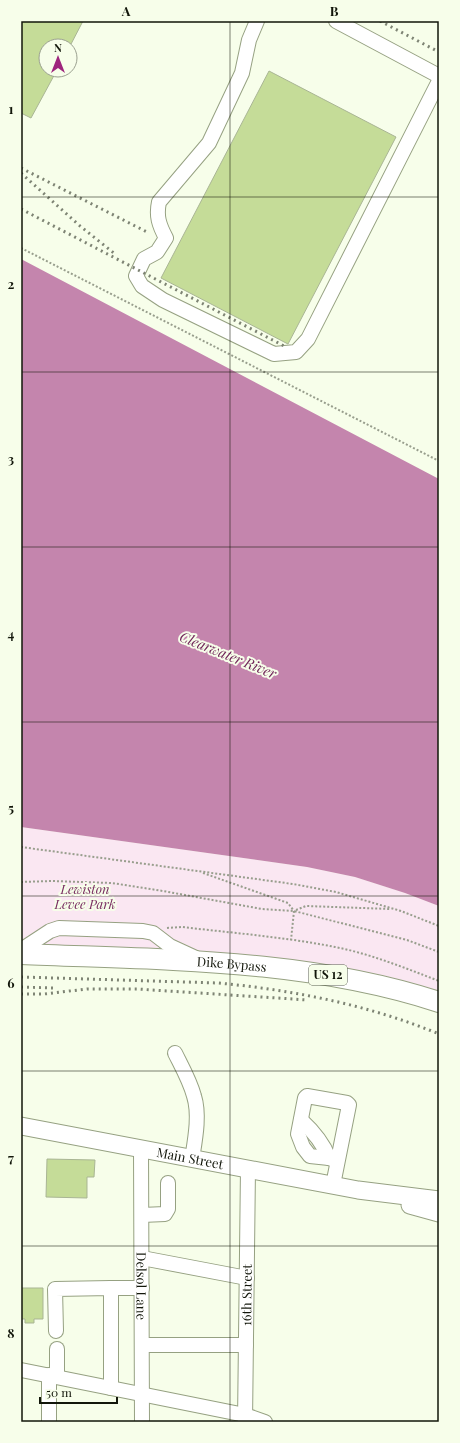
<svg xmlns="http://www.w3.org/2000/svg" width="460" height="1443" font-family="'Playfair Display',serif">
<rect width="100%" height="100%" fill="#f7feea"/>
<path fill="#fae7f2" d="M21,827L307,867L355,877L405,893L439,906V1002L347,979L21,954Z"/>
<path fill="#c485ad" d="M21,259L439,479V906L405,893L355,877L307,867L21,827Z"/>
<path fill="#c5dc98" stroke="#a9b594" d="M21,21H83L70,46H46V70H57L31,118L21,113Z
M269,71L396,137L288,344L161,278Z
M47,1159L95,1160L94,1177H87V1198L46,1197Z
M21,1288H43V1319H34V1323H25V1319H21Z"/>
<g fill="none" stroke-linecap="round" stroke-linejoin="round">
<defs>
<g id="minor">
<path d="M257,21L249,40L242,73L209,143L159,202C156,216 159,225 166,238L157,252L144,259L136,276L142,286L163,300L274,354L296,352L308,339L439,81"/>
<path d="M336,21L439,76"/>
<path d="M21,950L50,931L59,928L143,931L153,933L170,946L196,958"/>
<path d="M175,1053C182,1067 190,1081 194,1096C200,1115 195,1140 192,1159"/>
<path d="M301,1120C313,1131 323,1143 329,1158"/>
<path id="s1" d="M141,1149L142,1422"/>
<path d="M333,1185L349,1105L347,1103L307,1096L305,1098L298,1134L303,1147L310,1156L329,1158L337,1161"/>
<path d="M142,1215L165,1214L168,1209V1183"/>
<path d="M142,1258L247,1278"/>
<path d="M111,1288H142"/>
<path d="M56,1331L55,1289L111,1288V1388"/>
<path d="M142,1345H246"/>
<path d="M57,1349V1377"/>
<path d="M21,1370L245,1415L265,1422"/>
<path d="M49,1422V1375"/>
<path id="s2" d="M245,1422L248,1168"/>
</g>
<g id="major">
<path id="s3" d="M21,1126L358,1190L439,1200"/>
<path d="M410,1205L439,1213"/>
</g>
<g id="highway">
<path id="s4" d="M21,954C161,960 304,958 439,1002"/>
</g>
</defs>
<use href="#minor" stroke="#96a182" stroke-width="16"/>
<use href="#major" stroke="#96a182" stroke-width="19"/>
<use href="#highway" stroke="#96a182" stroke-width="22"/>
<path stroke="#989e8d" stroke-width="2" stroke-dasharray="2 2" stroke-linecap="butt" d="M21,248L439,461
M21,847L293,884L336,892L401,911L439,926
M203,873L288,903L294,911L291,940
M21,882L52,881L112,883L163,891L262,909L294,911L407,940L439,952
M296,910L306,906L390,909
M167,928L182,927C233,933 285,937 335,947C371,954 405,968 439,981"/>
<use href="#minor" stroke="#fff" stroke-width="14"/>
<use href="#major" stroke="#fff" stroke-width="17"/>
<use href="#highway" stroke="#fff" stroke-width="20"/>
<path stroke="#7e8474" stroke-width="3" stroke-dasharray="2 4" stroke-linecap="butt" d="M380,21L439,52
M21,168L147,232
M21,173L80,226L115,254
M21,209L286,347
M21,977L218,983C293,990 369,1005 439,1034
M21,987L53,988
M21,994H44L87,989H137L308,1000"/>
</g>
<path fill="none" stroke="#12160a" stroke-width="1" stroke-opacity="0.55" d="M230,21V1422M21,197H439M21,372H439M21,547H439M21,722H439M21,896H439M21,1071H439M21,1246H439"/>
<g text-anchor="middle" stroke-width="4" stroke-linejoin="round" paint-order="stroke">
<rect fill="#f7feea" stroke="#575c4d" stroke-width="1" x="309" y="965" width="38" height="20" rx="3"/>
<g font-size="12" font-weight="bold" fill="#12160a">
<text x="328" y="979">US 12</text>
</g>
<g font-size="13" font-style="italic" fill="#792d61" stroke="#f7feea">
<text x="85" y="894">Lewiston<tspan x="85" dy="15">Levee Park</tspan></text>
</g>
<g font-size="13" fill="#12160a" stroke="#f7feea">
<text dy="5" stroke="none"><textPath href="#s4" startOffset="211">Dike Bypass</textPath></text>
<text dy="5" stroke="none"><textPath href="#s3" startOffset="172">Main Street</textPath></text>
<text dy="5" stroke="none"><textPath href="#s1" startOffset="137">Delsol Lane</textPath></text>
<text dy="5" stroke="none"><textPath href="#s2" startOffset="127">16th Street</textPath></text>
</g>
<g font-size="14" font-style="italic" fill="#702559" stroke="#f7feea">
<text transform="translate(228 655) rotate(22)" y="5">Clearwater River</text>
</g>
</g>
<rect width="460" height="1443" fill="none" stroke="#f7feea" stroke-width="44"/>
<g transform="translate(58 58)"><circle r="19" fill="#f7feea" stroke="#9ba190"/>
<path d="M0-3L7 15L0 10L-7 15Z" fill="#9e257d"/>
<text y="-6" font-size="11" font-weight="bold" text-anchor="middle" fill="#12160a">N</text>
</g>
<path d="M40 1397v6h77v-6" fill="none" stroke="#12160a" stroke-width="2"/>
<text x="46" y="1397" font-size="12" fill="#12160a" stroke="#f7feea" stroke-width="3" paint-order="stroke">50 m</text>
<rect x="22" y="22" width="416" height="1399" fill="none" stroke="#12160a" stroke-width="1.5"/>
<g font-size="13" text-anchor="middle" font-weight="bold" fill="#12160a">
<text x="126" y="16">A</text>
<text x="334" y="16">B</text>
<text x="11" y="114">1</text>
<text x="11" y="289">2</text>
<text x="11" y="464">3</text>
<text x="11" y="639">4</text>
<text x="11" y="813">5</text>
<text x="11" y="988">6</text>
<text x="11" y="1163">7</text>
<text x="11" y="1338">8</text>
</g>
</svg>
